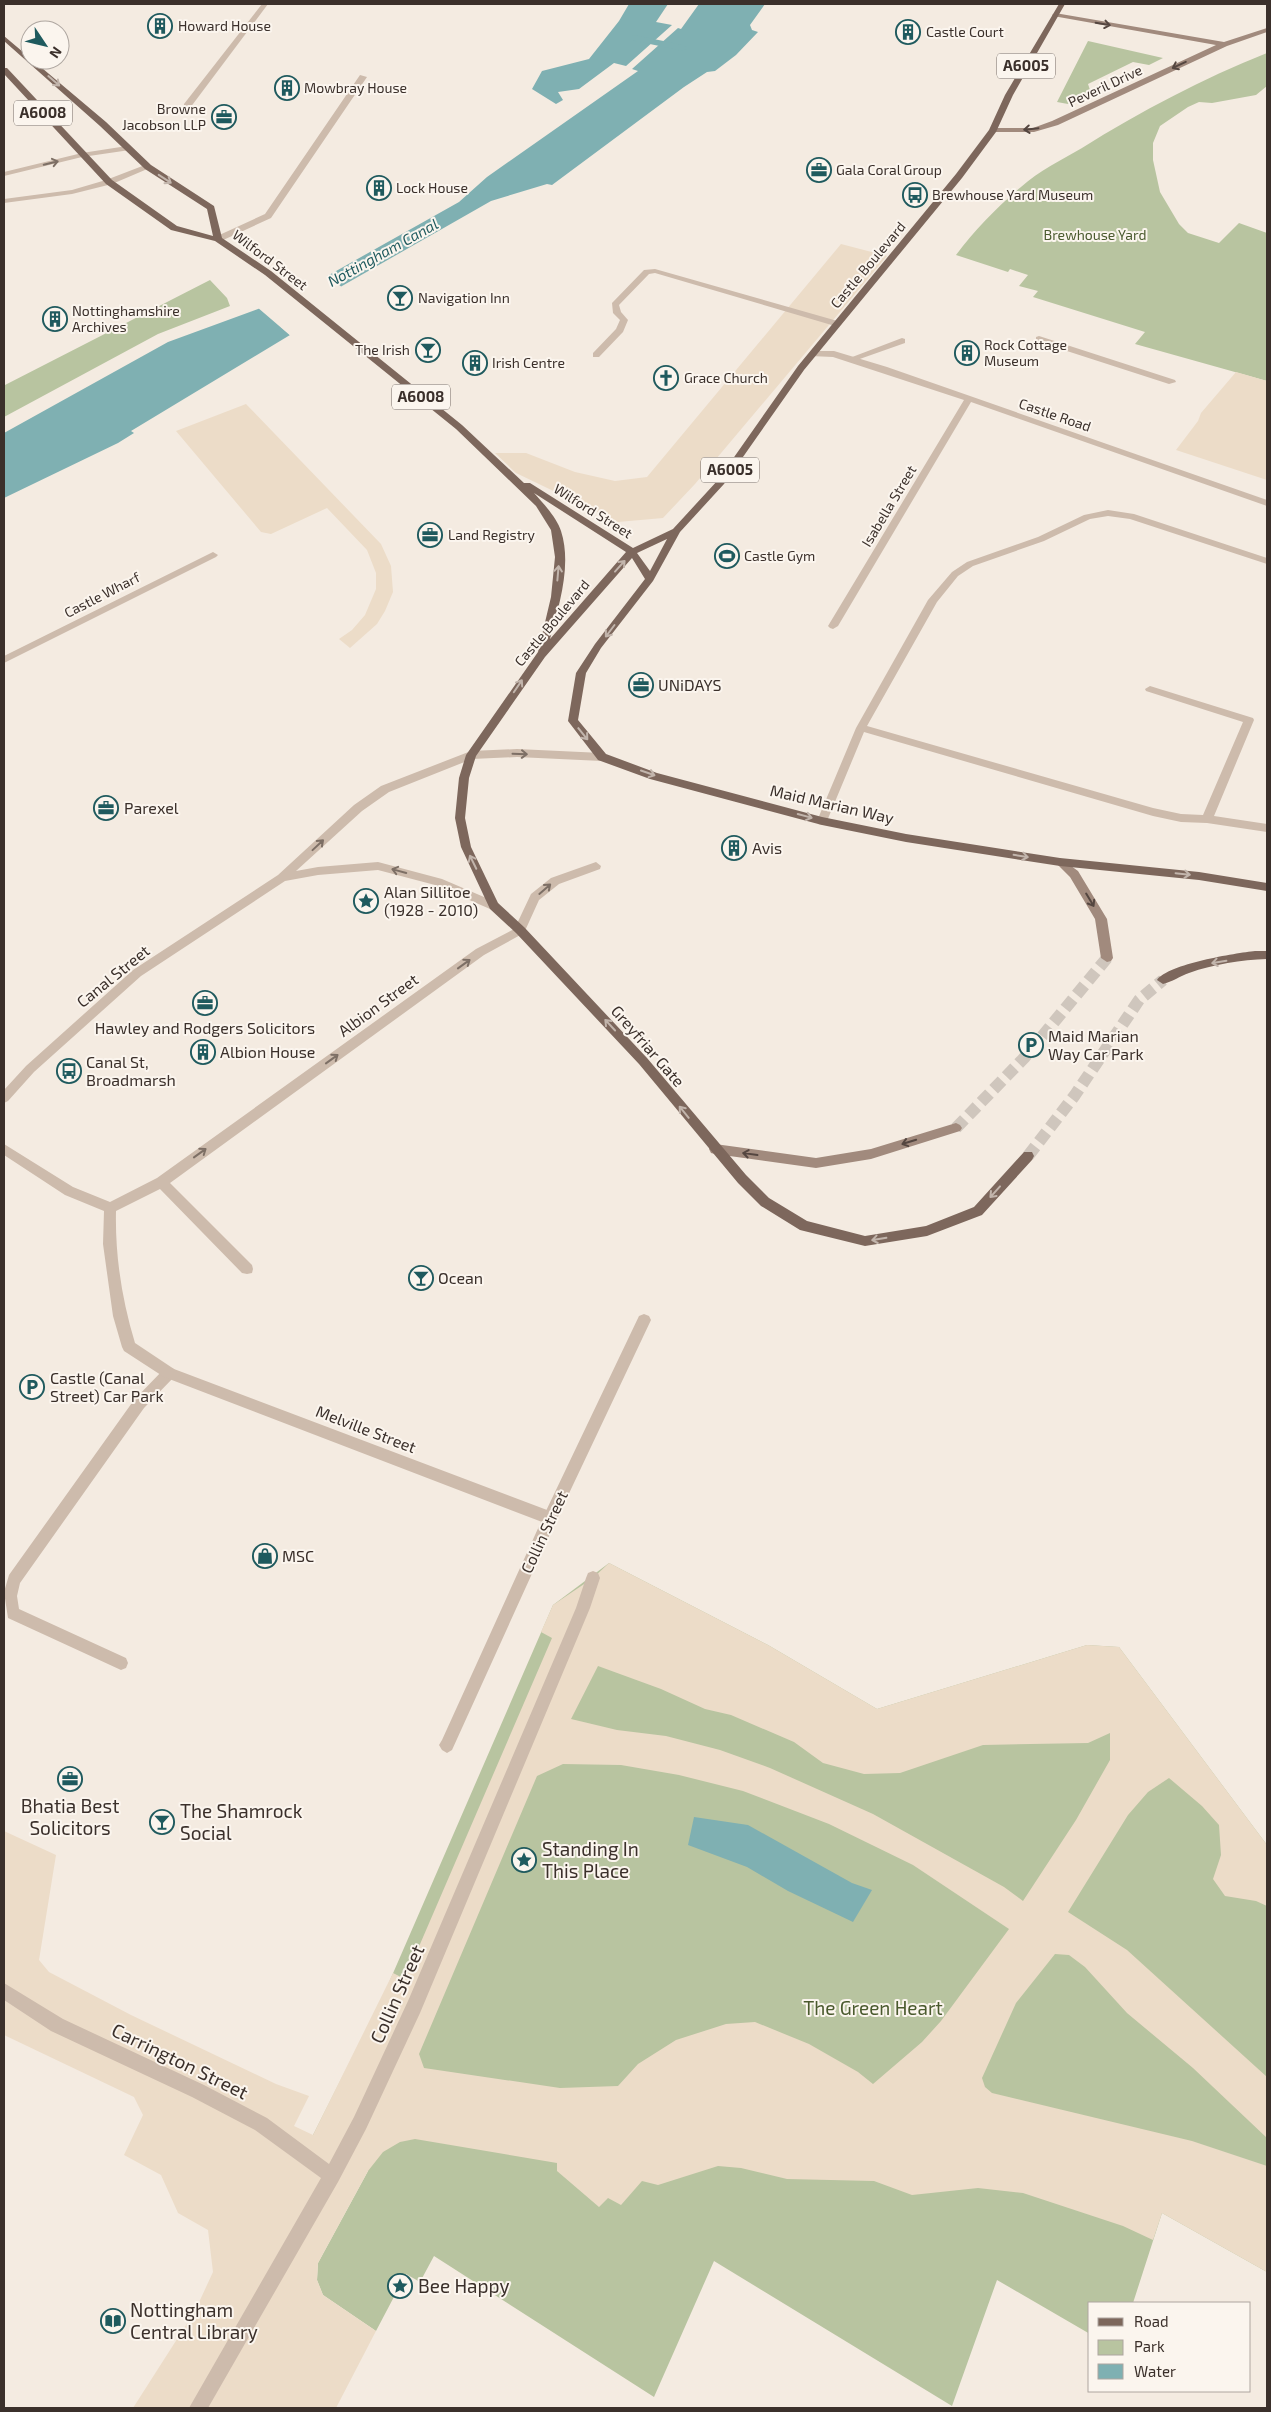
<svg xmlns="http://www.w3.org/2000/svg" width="1271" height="2412" font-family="'Exo 2',sans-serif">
<rect width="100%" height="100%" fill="#f4ebe1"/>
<path fill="#b8c4a0" d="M1088,41L1163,58L1149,65L1133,62L1088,84L1091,93L1068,104L1057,102Z
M1267,53V86L1256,95L1212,103L1199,102L1188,107L1160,126L1153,143V160L1160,192L1179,224L1188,233L1219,243L1239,223L1267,233V381L1135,344L1145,332L1033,297L1038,291L1019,286L1028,275L1010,269L1008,272L956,255C975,230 997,207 1021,187C1039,171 1061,160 1082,148C1141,111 1202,79 1267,53Z
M210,280L227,298L230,306L158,334L4,417L5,385Z
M609,1563L768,1645L877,1709L1087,1645L1119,1647L1267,1845V2272L1162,2213L1133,2303H1090V2334L997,2280L952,2406L714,2261L654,2397L434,2256L420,2282L406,2274L376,2331L323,2295L317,2280L318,2263L368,2171L313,2135L384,1994L553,1605Z"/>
<path fill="#ecdcc8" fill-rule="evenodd" d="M841,244L887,256L695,484L663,518L618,522L516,473L495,453H526L575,472L615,481L647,477Z
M1236,372L1267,381V480L1176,450L1198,421L1201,413Z
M246,404L381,544L391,566L393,592L385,611L377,624L350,648L339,639L352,630L365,615L376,589V573L367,550L327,508L271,534L261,532L176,431Z
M609,1563L768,1645L877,1709L1087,1645L1119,1647L1267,1845V1906L1256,1901L1225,1896L1213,1879L1221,1855L1219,1825L1202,1806L1169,1778L1148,1792L1128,1815L1068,1912L1127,1950L1267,2077V2138L1193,2068L1127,2013L1085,1967L1069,1955L1055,1954L1016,2003L982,2078L985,2087L992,2093L1192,2141L1267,2166V2272L1162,2213L1153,2240L1123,2226L1023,2193L978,2188L912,2195L874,2181L787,2179L741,2168L718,2166L658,2185L642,2181L621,2205L608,2198L599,2207L557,2171V2163L415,2139L400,2142L383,2152L368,2171L318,2263L317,2280L323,2295L376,2331L336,2408H133L195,2311L213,2272L208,2230L178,2213L161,2175L124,2155L143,2115L134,2097L4,2035V1831L56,1855L39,1960L49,1972L131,2015L276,2084L309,2096L294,2126L313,2135L393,1973L405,1979L552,1638L541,1632L553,1605L593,1578ZM598,1666L661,1689L705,1709L731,1715L794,1742L823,1763L864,1774L900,1773L983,1745L1088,1743L1110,1733V1760L1076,1820L1023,1901L1004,1887L873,1814L770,1768L720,1750L666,1736L617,1730L571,1719ZM563,1764L621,1765L679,1775L743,1791L829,1824L913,1865L1009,1929L941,2021L922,2042L873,2084L858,2072L809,2044L755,2022L726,2024L676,2040L638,2064L618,2086L560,2088L424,2068L419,2054L537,1776Z"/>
<path fill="#7fb0b2" d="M629,4H668L656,22L672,25L626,66L614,63L579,89L558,92L563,100L556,104L532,89L542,71L589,59L619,21Z
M699,4H765L750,25L752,30L758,32L736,55L715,71L707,72L684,87L552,185L547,184L491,201L342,286L281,327L290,335L131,431L134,433L118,443L4,498V433L168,342L258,309L329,275L459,202L487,177L638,71L632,69L678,28L681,29Z
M694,1817L748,1825L852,1883L872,1890L853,1922L788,1891L747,1867L688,1845Z"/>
<path fill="#f4ebe1" d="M325,274L343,288L285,327L292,333V337L257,307Z"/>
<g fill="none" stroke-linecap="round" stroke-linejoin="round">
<path fill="#7fb0b2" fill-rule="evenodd" d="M634,35L683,45L688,48L683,51L631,40V36Z"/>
<path stroke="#cfc6bd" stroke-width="12" stroke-dasharray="12 6" stroke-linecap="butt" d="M956,1128L1025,1057L1107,958"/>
<path stroke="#cfc6bd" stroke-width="12" stroke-dasharray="12 6" stroke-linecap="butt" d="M1028,1156L1075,1095L1139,1000L1163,980"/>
<path fill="#cdbbac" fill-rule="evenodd" d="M262,4H268L190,108H184V104Z
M360,75L367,77L271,218L221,241H215V237L265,214Z
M655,269L841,322L842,324L835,326L655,273L649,274L619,305L621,312L628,320L623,332L599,357H593V353L616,329L620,320L613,313L612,303L644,270Z
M1039,336L1175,380L1176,382L1169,384L1036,341V337Z
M902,338L905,339V343L854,361L847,359Z
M1108,510L1134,514L1267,558V564L1130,519L1108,516L1090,519L1044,541L973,566L958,576L937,602L867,726L1153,808L1181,814L1203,815L1243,722L1146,691L1145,689L1150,686L1253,718L1254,720L1214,816L1267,824V832L1207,823L1181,822L1153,816L864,732L827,821L822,825L818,824L817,821L856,728L928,600L952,572L967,562L1038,537L1084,515Z
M213,552L218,555L216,557L4,663V656Z
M596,862L601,866L600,869L559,884L539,900L524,933H516L514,930L531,894L551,878Z
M644,1314L649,1316L651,1320L555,1523L452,1750L447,1753L442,1750L439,1745L442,1740L545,1513L639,1316Z
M169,1367L174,1369L176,1373L174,1377L144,1408L20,1583L17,1596L19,1609L126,1658L128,1663L126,1668L121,1670L8,1618L4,1592L9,1575L134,1400L164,1369Z"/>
<path fill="#cdbbac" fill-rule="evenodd" d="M127,146H130V150L82,157L4,176V172L82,153Z
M145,165L152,167L112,184L72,194L4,203V199L72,190L106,180Z
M813,351H834L887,367L1267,500V506L971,402L838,626L833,629L830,628L828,626L964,400L833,357L810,356L809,354Z
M517,749L602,753L607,757L602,761L517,757L472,759L389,792L362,811L296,871L318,867L378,862L442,879L498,903L500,906L498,909H490L435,885L378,870L318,875L285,881L141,976L34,1072L8,1101L4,1103V1090L26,1066L133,970L278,875L354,805L381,786L471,751Z
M520,926L524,927L526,930L524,933L484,955L170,1183L252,1265L253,1269L252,1273L247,1274L242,1273L160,1189L116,1211C115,1256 122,1300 135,1343L174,1369L555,1513L557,1518L555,1523L550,1525L164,1377L124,1351L122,1347L113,1316L103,1244L104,1211L65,1195L4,1155V1144L73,1187L110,1202L157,1178L476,949Z
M593,1571L598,1573L600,1578L590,1608L420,2013L366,2129L338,2182L208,2408H189L321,2178L255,2130L192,2097L51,2031L4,2000V1983L63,2019L204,2085L267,2118L329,2164L354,2117L408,2001L576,1608L586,1578L588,1573Z"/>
<path fill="#a18a7d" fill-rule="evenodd" d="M1055,13L1224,42L1267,28V32L1227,46L1058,125L1034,132H990V128H1033L1052,121L1216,45L1053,16L1052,15Z
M1060,858L1078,871L1107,919L1113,958L1111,961L1107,962L1101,958L1095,919L1070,877L1055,862Z
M956,1123L960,1125L962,1128L960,1131L871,1159L816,1168L715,1154L711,1153L709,1149L711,1145L715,1144L816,1158L871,1149Z"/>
<path fill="#7d675c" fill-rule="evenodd" d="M1059,4H1065L1013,95L996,132L962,178L804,370L724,484L680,532L653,581L601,648L586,673L578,720L606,754L657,773L822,817L906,834L1060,858L1199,872L1267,883V891L1199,880L1060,866L906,842L822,825L650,779L598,760L568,721L576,673L595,644L645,579L632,558L545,657L476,756L469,778L465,818L471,847L498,903L524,927L647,1058L746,1175L769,1198L807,1221L865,1236L926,1226L974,1207L1024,1152H1032L1034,1156L1032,1160L982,1215L927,1236L865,1246L800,1230L761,1206L738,1183L639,1064L516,933L490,909L461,847L455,818L459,778L466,755L538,652L551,597L555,557L551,530L536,506L456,429L265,275L215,241L171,230L106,184L4,74V68H7L112,180L177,226L213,236L207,209L145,169L100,126L4,41V36L106,122L151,165L214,206L222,238L271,271L462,425L524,483H530L633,548L673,529L718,480L798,366L956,174L989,130L1005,95ZM534,493L626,552L550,639C559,605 572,565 561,531C557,518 543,503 534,493ZM667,539L650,571L637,553Z
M1255,951H1267V959C1241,960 1214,964 1189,973C1180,976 1172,982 1163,984L1157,980C1168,964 1236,953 1255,951Z"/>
</g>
<defs><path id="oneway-shaft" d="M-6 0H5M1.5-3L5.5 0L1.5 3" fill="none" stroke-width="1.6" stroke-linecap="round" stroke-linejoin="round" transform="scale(1.25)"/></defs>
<g stroke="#544640">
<use href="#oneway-shaft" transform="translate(1103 24) rotate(10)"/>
<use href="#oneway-shaft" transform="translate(1179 65) rotate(155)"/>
<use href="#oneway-shaft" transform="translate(1031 129) rotate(174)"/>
<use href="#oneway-shaft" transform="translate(1090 900) rotate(59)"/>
<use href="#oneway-shaft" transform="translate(909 1142) rotate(163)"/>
<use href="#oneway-shaft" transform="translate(750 1154) rotate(-172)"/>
</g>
<g stroke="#c2b5ac">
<use href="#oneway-shaft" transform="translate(54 81) rotate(41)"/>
<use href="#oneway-shaft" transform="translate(165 179) rotate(33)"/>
<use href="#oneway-shaft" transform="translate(620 566) rotate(-48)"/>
<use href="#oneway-shaft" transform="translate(558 573) rotate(-85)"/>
<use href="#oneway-shaft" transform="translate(610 631) rotate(127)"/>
<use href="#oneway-shaft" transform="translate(518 686) rotate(-56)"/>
<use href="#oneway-shaft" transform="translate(583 734) rotate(51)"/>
<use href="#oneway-shaft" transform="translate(648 773) rotate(19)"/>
<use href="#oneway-shaft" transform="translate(805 816) rotate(15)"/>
<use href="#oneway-shaft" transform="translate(1021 856) rotate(9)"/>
<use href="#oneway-shaft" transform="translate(473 862) rotate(-116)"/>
<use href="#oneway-shaft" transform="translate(1183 874) rotate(6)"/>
<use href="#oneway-shaft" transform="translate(1219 962) rotate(171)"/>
<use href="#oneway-shaft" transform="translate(610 1025) rotate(-133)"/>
<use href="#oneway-shaft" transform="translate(684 1112) rotate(-129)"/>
<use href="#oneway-shaft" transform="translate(995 1192) rotate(132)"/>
<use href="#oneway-shaft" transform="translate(879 1239) rotate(171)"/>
</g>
<g stroke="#7d6f65">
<use href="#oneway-shaft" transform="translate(51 163) rotate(-14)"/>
<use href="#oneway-shaft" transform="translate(520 754) rotate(2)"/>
<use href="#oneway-shaft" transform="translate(318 845) rotate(-43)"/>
<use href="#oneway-shaft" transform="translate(399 871) rotate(-165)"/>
<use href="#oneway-shaft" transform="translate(545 889) rotate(-41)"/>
<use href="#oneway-shaft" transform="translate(464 964) rotate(-36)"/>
<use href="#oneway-shaft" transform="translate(332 1059) rotate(-36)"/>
<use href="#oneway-shaft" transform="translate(200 1153) rotate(-36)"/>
</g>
<defs>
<symbol id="building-ring" viewBox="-11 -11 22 22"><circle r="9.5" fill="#fbf5ee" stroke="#1f5a5e" stroke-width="1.5"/><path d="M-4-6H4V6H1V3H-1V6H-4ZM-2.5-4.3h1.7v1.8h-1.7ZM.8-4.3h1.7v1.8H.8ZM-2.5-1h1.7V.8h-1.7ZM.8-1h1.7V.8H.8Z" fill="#1f5a5e"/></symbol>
<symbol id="office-ring" viewBox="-11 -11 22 22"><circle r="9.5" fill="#fbf5ee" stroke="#1f5a5e" stroke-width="1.5"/><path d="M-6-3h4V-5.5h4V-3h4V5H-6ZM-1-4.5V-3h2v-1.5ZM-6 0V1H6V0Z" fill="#1f5a5e"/></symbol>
<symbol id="bus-ring" viewBox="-11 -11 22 22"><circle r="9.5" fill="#fbf5ee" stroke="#1f5a5e" stroke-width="1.5"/><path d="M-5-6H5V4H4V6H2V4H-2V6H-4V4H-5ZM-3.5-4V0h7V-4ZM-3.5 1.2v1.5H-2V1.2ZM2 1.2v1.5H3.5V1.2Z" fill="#1f5a5e"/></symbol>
<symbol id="bar-ring" viewBox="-11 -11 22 22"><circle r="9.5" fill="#fbf5ee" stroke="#1f5a5e" stroke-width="1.5"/><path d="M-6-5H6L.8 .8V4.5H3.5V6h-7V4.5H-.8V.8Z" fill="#1f5a5e"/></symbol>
<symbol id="church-ring" viewBox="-11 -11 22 22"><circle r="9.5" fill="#fbf5ee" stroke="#1f5a5e" stroke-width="1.5"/><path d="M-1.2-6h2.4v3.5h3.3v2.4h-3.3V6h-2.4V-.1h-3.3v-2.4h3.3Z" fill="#1f5a5e"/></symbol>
<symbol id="stadium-ring" viewBox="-11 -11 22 22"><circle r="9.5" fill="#fbf5ee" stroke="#1f5a5e" stroke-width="1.5"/><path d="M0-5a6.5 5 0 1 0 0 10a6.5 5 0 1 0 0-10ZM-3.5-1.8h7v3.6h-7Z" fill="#1f5a5e"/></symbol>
<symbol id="sight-ring" viewBox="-11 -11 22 22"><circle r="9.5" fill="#fbf5ee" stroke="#1f5a5e" stroke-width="1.5"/><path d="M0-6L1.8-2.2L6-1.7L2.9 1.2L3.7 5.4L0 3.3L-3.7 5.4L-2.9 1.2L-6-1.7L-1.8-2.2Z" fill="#1f5a5e"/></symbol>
<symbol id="parking-ring" viewBox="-11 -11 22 22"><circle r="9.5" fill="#fbf5ee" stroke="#1f5a5e" stroke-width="1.5"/><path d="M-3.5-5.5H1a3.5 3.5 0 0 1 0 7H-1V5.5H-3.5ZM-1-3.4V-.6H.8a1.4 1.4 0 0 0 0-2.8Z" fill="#1f5a5e"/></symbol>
<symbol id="shop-ring" viewBox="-11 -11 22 22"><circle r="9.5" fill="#fbf5ee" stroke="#1f5a5e" stroke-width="1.5"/><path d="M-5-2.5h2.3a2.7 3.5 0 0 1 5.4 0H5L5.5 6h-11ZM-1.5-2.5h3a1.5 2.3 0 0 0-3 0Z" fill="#1f5a5e"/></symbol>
<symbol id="library-ring" viewBox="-11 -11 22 22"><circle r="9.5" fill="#fbf5ee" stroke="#1f5a5e" stroke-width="1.5"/><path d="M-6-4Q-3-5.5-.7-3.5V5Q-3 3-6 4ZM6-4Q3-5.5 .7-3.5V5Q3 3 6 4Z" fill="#1f5a5e"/></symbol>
</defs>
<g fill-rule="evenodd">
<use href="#building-ring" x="146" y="12" width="28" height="28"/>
<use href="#building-ring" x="894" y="18" width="28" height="28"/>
<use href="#building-ring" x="273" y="74" width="28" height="28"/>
<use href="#office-ring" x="210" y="103" width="28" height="28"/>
<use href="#office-ring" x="805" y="156" width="28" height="28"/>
<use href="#building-ring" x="365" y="174" width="28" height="28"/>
<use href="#bus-ring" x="901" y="181" width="28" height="28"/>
<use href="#bar-ring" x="386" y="284" width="28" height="28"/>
<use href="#building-ring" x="41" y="305" width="28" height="28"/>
<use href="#bar-ring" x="414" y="336" width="28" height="28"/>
<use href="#building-ring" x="953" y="339" width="28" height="28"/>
<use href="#building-ring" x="461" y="349" width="28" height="28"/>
<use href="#church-ring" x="652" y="364" width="28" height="28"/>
<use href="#office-ring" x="416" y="521" width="28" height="28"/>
<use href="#stadium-ring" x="713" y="542" width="28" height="28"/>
<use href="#office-ring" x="627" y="671" width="28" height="28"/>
<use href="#office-ring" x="92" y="794" width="28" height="28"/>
<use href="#building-ring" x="720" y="834" width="28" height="28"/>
<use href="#sight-ring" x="352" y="887" width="28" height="28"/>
<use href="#office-ring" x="191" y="989" width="28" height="28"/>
<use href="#parking-ring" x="1017" y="1031" width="28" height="28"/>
<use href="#building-ring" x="189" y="1038" width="28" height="28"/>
<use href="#bus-ring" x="55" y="1057" width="28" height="28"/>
<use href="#bar-ring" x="407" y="1264" width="28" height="28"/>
<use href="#parking-ring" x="18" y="1373" width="28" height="28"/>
<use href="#shop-ring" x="251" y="1542" width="28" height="28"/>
<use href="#office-ring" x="56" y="1765" width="28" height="28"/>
<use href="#bar-ring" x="148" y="1808" width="28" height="28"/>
<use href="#sight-ring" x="510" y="1846" width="28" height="28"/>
<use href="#sight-ring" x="386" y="2272" width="28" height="28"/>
<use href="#library-ring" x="99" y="2307" width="28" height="28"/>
</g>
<g text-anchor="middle" stroke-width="4" stroke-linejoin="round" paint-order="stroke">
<g font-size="14" fill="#3b302b" stroke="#fbf5ee" text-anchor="start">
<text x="178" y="31">Howard House</text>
<text x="926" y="37">Castle Court</text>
<text x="304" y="93">Mowbray House</text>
<text x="206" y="114" text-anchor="end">Browne<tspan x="206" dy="16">Jacobson LLP</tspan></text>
<text x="836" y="175">Gala Coral Group</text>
<text x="396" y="193">Lock House</text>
<text x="932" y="200">Brewhouse Yard Museum</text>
<text x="418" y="303">Navigation Inn</text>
<text x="72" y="316">Nottinghamshire<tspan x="72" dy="16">Archives</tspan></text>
<text x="984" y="350">Rock Cottage<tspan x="984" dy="16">Museum</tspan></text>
<text x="410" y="355" text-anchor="end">The Irish</text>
<text x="492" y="368">Irish Centre</text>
<text x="684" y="383">Grace Church</text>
<text x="448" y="540">Land Registry</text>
<text x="744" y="561">Castle Gym</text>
</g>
<g font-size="14" fill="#3b302b" stroke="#fbf5ee">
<text transform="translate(1105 86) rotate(-25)" y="5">Peveril Drive</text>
<text transform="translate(270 260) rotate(37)" y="5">Wilford Street</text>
<text transform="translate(868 265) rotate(-50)" y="5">Castle Boulevard</text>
<text transform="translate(1055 415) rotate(19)" y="5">Castle Road</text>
<text transform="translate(889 506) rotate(-59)" y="5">Isabella Street</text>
<text transform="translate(593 511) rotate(32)" y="5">Wilford Street</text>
<text transform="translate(102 595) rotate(-27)" y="5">Castle Wharf</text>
<text transform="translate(552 623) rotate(-50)" y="5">Castle Boulevard</text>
</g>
<g font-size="14" fill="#4a5a2e" stroke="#fbf5ee">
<text x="1095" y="240">Brewhouse Yard</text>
</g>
<g fill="#fbf5ee" stroke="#756b66" stroke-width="1">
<rect x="997" y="53.5" width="58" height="25" rx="4"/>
<rect x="14" y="100.5" width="58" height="25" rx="4"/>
<rect x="392" y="384.5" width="58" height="25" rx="4"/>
<rect x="701" y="457.5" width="58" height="25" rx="4"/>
</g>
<g font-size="15" font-weight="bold" fill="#3b302b">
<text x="1026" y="71">A6005</text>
<text x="43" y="118">A6008</text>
<text x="421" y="402">A6008</text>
<text x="730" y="475">A6005</text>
</g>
<g font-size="15" font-style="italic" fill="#1f5a5e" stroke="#fbf5ee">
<text transform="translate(383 253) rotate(-29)" y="5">Nottingham Canal</text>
</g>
<g font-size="16" fill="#3b302b" stroke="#fbf5ee" text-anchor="start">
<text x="658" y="691">UNiDAYS</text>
<text x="124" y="814">Parexel</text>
<text x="752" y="854">Avis</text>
<text x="384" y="898">Alan Sillitoe<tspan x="384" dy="18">(1928 - 2010)</tspan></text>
<text x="205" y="1034" text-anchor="middle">Hawley and Rodgers Solicitors</text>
<text x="1048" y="1042">Maid Marian<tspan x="1048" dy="18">Way Car Park</tspan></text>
<text x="220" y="1058">Albion House</text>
<text x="86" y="1068">Canal St,<tspan x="86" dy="18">Broadmarsh</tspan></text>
<text x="438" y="1284">Ocean</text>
<text x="50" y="1384">Castle (Canal<tspan x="50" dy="18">Street) Car Park</tspan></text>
<text x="282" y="1562">MSC</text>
</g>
<g font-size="16" fill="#3b302b" stroke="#fbf5ee">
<text transform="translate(832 804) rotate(13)" y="6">Maid Marian Way</text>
<text transform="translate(113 976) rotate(-39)" y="6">Canal Street</text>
<text transform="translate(378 1005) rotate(-36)" y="6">Albion Street</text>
<text transform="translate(648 1046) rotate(49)" y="6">Greyfriar Gate</text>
<text transform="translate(366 1429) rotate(21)" y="6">Melville Street</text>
<text transform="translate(544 1532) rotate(-65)" y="6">Collin Street</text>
</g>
<g font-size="19" fill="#3b302b" stroke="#fbf5ee" text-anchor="start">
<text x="70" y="1813" text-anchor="middle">Bhatia Best<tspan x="70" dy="22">Solicitors</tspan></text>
<text x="180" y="1818">The Shamrock<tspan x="180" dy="22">Social</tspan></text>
<text x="542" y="1856">Standing In<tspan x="542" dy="22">This Place</tspan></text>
<text x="418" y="2293">Bee Happy</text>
<text x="130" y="2317">Nottingham<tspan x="130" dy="22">Central Library</tspan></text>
</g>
<g font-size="19" fill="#3b302b" stroke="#fbf5ee">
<text transform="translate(397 1994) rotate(-66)" y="7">Collin Street</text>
<text transform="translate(180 2061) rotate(26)" y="7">Carrington Street</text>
</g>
<g font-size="19" fill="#4a5a2e" stroke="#fbf5ee">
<text x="873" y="2015">The Green Heart</text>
</g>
</g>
<rect width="1271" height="2412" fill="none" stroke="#3b302b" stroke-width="10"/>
<rect x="1088" y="2302" width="162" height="90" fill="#fbf5ee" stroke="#aea6a0"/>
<rect x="1098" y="2318" width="25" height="8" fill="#7d675c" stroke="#aea6a0"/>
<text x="1134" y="2327" font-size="15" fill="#3b302b">Road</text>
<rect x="1098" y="2340" width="25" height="15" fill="#b8c4a0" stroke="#aea6a0"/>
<text x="1134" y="2352" font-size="15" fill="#3b302b">Park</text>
<rect x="1098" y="2364" width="25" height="15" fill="#7fb0b2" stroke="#aea6a0"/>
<text x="1134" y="2377" font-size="15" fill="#3b302b">Water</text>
<g transform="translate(45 45) rotate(125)"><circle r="24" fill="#fbf5ee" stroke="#aea6a0"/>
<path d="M0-4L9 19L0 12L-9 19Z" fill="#1f5a5e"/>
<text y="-8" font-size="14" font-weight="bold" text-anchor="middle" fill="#3b302b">N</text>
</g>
</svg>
